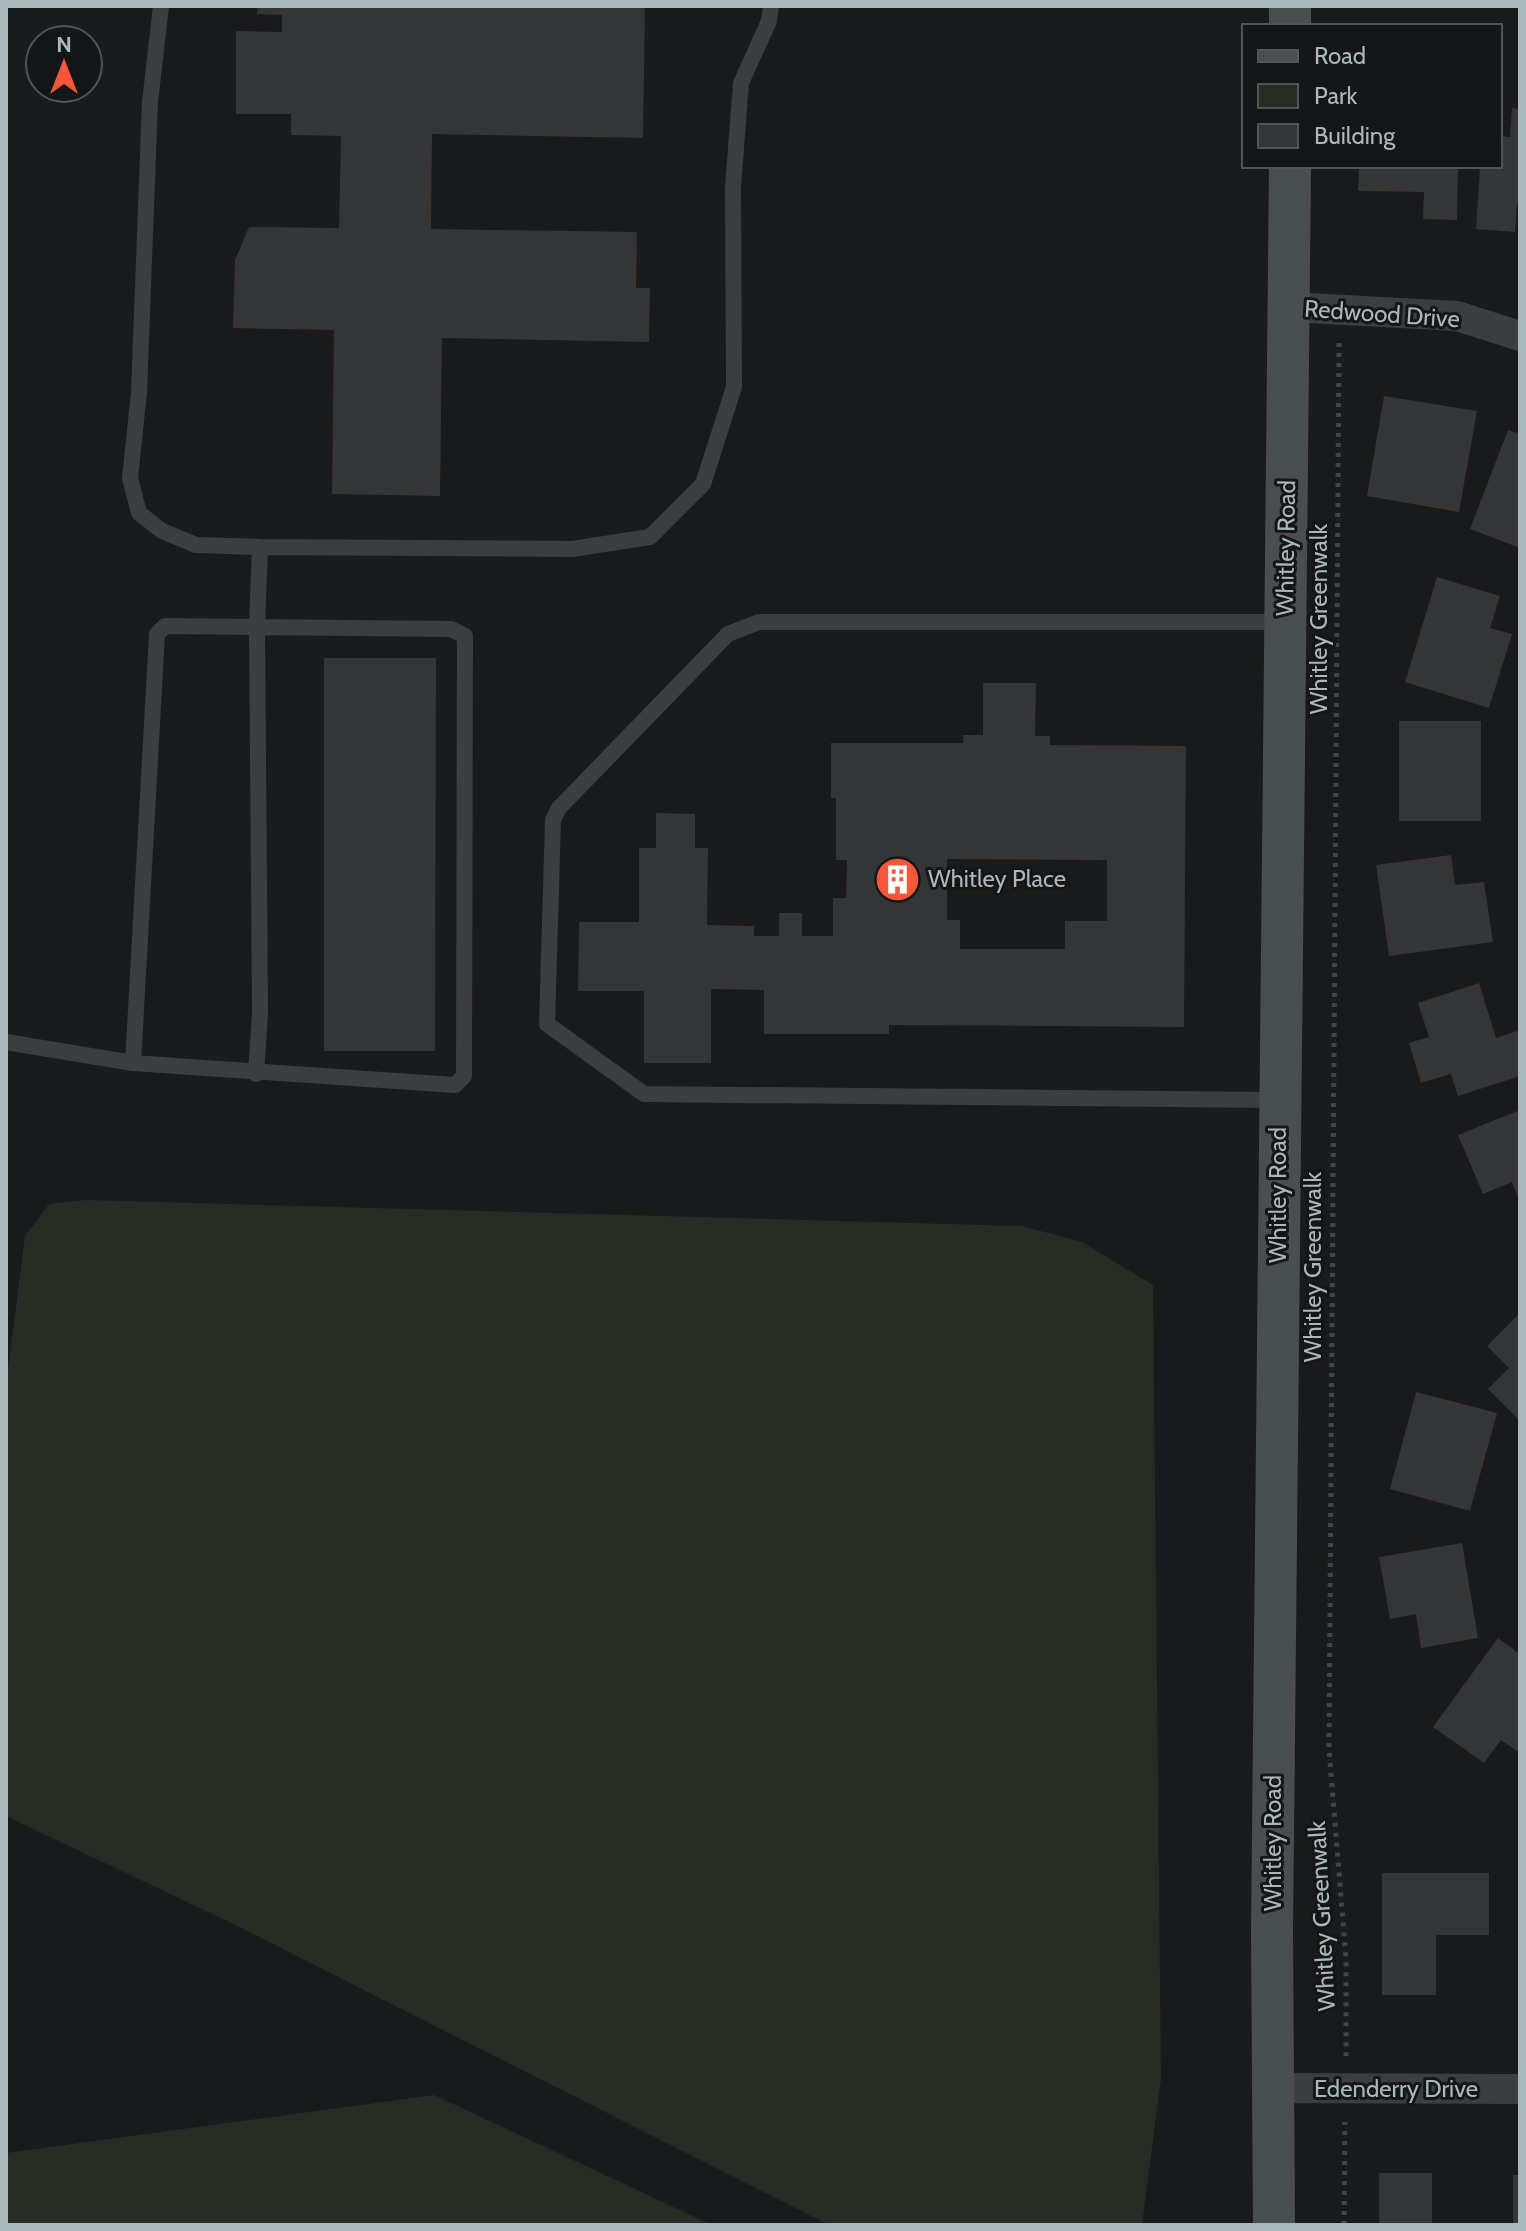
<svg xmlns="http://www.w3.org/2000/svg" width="1526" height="2231" font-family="Cabin,sans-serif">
<rect width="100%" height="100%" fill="#191a1b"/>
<path fill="#262b23" d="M86,1200L1022,1226L1082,1242L1153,1285L1161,2079L1142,2225H829L231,1923L6,1816V1384L25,1236L49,1204Z
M434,2095L712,2225H6V2153Z"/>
<path fill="#343537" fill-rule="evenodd" d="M258,6H645L643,138L432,134L431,229L637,232L636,288H650L649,342L442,338L440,496L332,494L334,330L233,328L235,260L249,227L339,228L341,136L291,135V114H236V31L282,32V15L257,14Z
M1512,108L1520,109V204H1517L1515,232L1476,229L1480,166H1500V136L1510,137Z
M1359,166H1458L1457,220L1423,219L1424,192L1358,191Z
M1384,396L1477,411L1459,512L1367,496Z
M1508,430L1520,434V548L1470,529Z
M1437,577L1500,596L1490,628L1512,634L1489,708L1405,682Z
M324,658H436L435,1051H324Z
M983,683H1036L1035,736H1050V745L1186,746L1184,1027L889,1025V1034H764V990L711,989V1063H644V991H578L579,922H639V848H656V813L695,814V848H708L707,925L754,926V936H779V913H802V936H833V898H846L847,860H836V798H831V743H963V735H983ZM947,859L1107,860V921H1065V949H960V920H947Z
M1399,721H1481V821H1399Z
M1451,855L1455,885L1484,882L1493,942L1389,956L1376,865Z
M1479,983L1496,1038L1520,1030V1076L1458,1096L1451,1074L1421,1083L1409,1043L1429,1037L1418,1003Z
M1520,1110V1202L1512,1182L1483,1194L1458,1135Z
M1520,1313V1421L1488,1389L1509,1368L1487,1346Z
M1416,1392L1497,1413L1470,1511L1390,1489Z
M1462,1543L1478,1638L1421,1648L1416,1614L1390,1619L1379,1557Z
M1498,1638L1520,1654V1753L1501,1740L1484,1763L1433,1727Z
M1382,1873H1489V1935H1436V1995H1382Z
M1379,2173H1432V2225H1379Z
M1513,2175H1520V2225H1513Z"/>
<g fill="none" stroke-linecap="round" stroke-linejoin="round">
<path stroke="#404647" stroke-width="5" stroke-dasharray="4 6" stroke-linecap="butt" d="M1339,343L1329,1749L1346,1959V2056
M1344,2225L1345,2122"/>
<path stroke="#3a3e40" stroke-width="16" d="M161,6L150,102L139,392L130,478L139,513L162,531L196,545L260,547
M6,1042L133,1063L455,1085L464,1076L465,636L451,629L165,626L157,634L133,1063
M256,1074L260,1014L257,626L260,547L572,549L650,537L703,484L734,387L733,187L741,83L769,21L771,6
M1279,1100L644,1094L547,1024L553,820L559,808L728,634L759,622H1285"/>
<path stroke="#3a3e40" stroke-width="30" d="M1289,307L1457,316L1520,336
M1273,2088L1520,2089"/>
<path stroke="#484e50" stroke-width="42" d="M1290,26V6
M1274,2225L1272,1932L1290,166"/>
</g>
<defs>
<symbol id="building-disc" viewBox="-11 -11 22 22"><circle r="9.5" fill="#f55738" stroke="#141516"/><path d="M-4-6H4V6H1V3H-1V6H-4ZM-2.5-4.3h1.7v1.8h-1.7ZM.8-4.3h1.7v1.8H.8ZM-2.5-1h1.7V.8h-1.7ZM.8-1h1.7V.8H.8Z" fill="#fff"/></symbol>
</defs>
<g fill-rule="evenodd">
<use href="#building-disc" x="872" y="854" width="51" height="51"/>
</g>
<g text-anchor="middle" stroke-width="6" stroke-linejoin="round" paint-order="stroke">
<g font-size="24" fill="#abb8bb" stroke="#141516">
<text transform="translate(1382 314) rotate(4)" y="8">Redwood Drive</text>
<text transform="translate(1286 548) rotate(-89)" y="8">Whitley Road</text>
<text transform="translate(1319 619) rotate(-90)" y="8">Whitley Greenwalk</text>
<text transform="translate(1278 1195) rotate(-90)" y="8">Whitley Road</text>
<text transform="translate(1313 1267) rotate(-90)" y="8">Whitley Greenwalk</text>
<text transform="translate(1273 1843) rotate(-90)" y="8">Whitley Road</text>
<text transform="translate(1322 1916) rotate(-93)" y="8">Whitley Greenwalk</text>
<text x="1396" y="2097">Edenderry Drive</text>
</g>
<g font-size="24" fill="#abb8bb" stroke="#141516" text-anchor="start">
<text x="928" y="887">Whitley Place</text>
</g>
</g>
<rect width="1526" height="2231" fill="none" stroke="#abb8bb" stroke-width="16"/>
<rect x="1242" y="24" width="260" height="144" fill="#141516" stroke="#505658" stroke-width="2"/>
<rect x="1258" y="50" width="40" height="12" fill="#484e50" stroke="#505658" stroke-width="2"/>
<text x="1314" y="64" font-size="24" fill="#abb8bb">Road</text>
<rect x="1258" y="84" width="40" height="24" fill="#262b23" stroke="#505658" stroke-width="2"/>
<text x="1314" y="104" font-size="24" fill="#abb8bb">Park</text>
<rect x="1258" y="124" width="40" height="24" fill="#343537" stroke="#505658" stroke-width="2"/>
<text x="1314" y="144" font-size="24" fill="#abb8bb">Building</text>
<g transform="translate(64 64)"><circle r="38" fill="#141516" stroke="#505658" stroke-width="2"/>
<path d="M0-6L14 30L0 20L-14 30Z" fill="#f55738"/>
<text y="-12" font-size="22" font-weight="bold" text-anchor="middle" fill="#abb8bb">N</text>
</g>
</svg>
